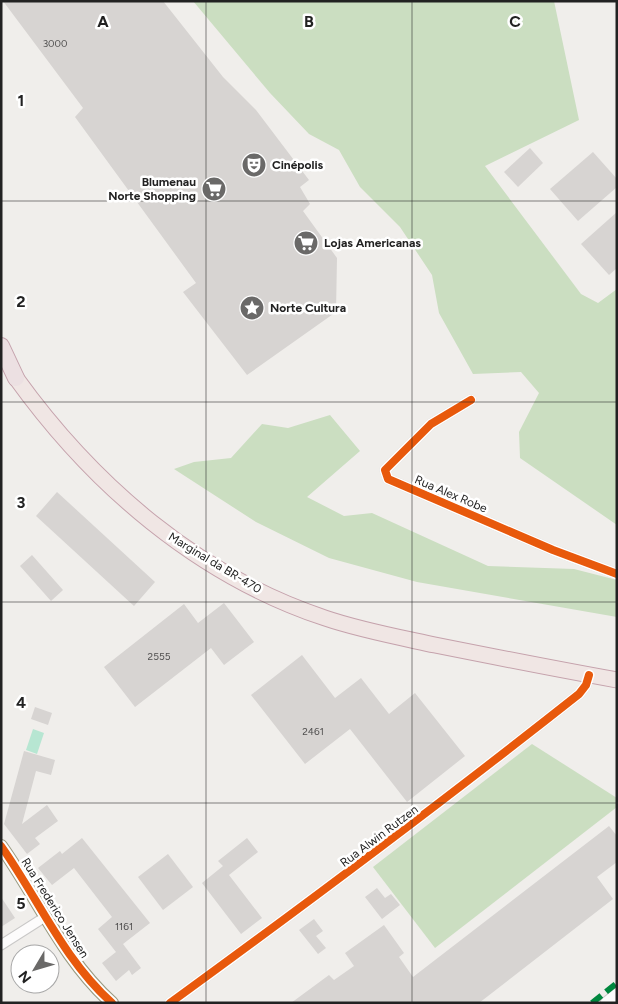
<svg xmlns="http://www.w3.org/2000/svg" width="618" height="1004" font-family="Figtree,sans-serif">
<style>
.forest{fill:#cbdec1}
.pitch{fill:#b7e6d2}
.building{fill:#d7d4d2}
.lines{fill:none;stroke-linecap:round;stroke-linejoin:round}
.minor-casing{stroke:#c9c8c7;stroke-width:11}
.tertiary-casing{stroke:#c9c8c7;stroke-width:13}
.secondary-casing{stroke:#999a82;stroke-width:14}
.trunk-casing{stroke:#c5a2ac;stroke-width:17}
.motorway-casing{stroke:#c5a2ac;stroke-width:18}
.minor{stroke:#fdfcfc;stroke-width:9}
.tertiary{stroke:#fdfcfc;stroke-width:11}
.secondary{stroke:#f4f4ed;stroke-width:12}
.trunk{stroke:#f0e6e4;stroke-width:15}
.motorway{stroke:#ece0e2;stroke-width:16}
.quiet{stroke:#00873e;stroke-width:6;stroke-dasharray:12 6;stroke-linecap:butt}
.cycleway-casing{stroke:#fff;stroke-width:11}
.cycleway{stroke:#e8590c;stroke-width:8}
.grid{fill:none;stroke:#222;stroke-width:1;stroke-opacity:0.55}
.labels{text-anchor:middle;stroke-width:5;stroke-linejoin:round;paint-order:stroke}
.number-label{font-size:10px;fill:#4f4e4e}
.poi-label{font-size:12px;font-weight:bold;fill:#222;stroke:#fff;text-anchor:start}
.street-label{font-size:12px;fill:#222;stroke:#fff}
.grid-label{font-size:16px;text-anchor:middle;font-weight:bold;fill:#222;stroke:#fff;stroke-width:5;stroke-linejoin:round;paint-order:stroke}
</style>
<rect width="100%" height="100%" fill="#f0eeeb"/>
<g class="forest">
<polygon points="193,1 554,1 579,120 485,166 581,294 598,303 617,289 617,525 520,458 519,432 539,393 521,372 473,374 439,313 432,275 400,227 360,187 339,150 309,134 270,93"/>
<polygon points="330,415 360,451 307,497 344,516 372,513 488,566 574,569 617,580 617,617 417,582 329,558 256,522 174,469 194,462 231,458 262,424 288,428"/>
<polygon points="532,744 617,798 617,807 435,948 373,867"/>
</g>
<polygon class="pitch" points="33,729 44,733 37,754 26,750"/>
<g class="building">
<polygon points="3,1 163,1 223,77 256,110 309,180 300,187 310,204 303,211 337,258 336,312 247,375 183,292 196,283 75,117 83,108"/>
<polygon points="530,148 543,163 518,187 504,172"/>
<polygon points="593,152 617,179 617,187 578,221 550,189"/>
<polygon points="617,212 617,268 609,275 581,244"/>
<polygon points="57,492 155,582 134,606 36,516"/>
<polygon points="32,555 63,590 51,601 20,566"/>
<polygon points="224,603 254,642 224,665 211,648 135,707 104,667 184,604 198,623"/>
<polygon points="302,655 335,698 361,678 389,714 415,693 465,756 407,802 350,729 305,764 251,695"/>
<polygon points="35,707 52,713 48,725 31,719"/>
<polygon points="24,751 55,760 51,775 36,771 22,824 47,805 58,821 35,838 40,844 27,854 4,824"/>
<polygon points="609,826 617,836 617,862 597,877 613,899 479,1003 291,1003 329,975 334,980 354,966 345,953 384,925 404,953 399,957 413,977"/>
<polygon points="82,838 150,923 123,944 141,968 132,975 129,970 116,981 102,963 116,952 98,929 112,917 74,868 52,885 38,868 60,851 62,854"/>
<polygon points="247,838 258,852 229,875 262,918 241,934 202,883 223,866 218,861"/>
<polygon points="168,854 193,887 163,910 138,877"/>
<polygon points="377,888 385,898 391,894 400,905 382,919 365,897"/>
<polygon points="1,897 15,918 1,927"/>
<polygon points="314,919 323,931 316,936 326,948 318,954 299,930"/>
</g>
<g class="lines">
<defs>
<g id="minor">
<polyline points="471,400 431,424 385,470 388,479 553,550 617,574"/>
<polyline points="1,945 45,917"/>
<path d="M170,1003C309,902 445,800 579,694L586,685L589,675"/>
</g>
<polyline id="tertiary" points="606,1003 617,994"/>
<path id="secondary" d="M1,846C38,898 63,959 112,1003"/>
<path id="trunk" d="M16,378C93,485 198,576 325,618C360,630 398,637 435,645C495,657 556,669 617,680"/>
<polyline id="motorway" points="1,346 16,378"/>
</defs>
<use href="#minor" class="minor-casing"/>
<use href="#tertiary" class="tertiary-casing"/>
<use href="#secondary" class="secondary-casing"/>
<use href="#trunk" class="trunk-casing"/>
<use href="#motorway" class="motorway-casing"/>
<use href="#minor" class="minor"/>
<use href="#tertiary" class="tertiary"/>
<use href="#secondary" class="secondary"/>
<use href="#trunk" class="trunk"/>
<use href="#motorway" class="motorway"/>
<polyline class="quiet" points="592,1003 617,983"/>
<defs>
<g id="cycleway">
<polyline points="471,400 431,424 385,470 388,479 553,550 617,574"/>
<path d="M1,846C38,898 63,959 112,1003"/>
<path d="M170,1003C309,902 445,800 579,694L586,685L589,675"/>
</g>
</defs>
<use href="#cycleway" class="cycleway-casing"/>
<use href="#cycleway" class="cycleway"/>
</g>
<path class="grid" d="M206,1V1003M412,1V1003M1,201H617M1,402H617M1,602H617M1,803H617"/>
<defs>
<symbol id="theatre-disc" viewBox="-11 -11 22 22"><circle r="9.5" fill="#6a6968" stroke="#fff"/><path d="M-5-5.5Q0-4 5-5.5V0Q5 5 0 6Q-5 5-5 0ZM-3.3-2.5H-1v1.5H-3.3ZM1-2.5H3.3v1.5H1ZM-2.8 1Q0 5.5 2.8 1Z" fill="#fff"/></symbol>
<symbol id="supermarket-disc" viewBox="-11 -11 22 22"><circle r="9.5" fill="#6a6968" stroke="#fff"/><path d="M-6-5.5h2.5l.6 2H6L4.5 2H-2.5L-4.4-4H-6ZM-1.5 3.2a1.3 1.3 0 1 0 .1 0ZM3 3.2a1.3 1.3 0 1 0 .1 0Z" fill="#fff"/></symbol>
<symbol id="sight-disc" viewBox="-11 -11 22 22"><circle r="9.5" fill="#6a6968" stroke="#fff"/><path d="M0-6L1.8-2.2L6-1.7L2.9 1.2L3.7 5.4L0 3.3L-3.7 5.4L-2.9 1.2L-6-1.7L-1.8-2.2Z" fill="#fff"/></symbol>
</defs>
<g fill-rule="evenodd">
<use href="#theatre-disc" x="240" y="151" width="28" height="28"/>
<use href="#supermarket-disc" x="200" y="175" width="28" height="28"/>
<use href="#supermarket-disc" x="292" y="229" width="28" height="28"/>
<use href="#sight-disc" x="238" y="294" width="28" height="28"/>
</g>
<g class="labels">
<g class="number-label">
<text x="55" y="47">3000</text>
<text x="159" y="660">2555</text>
<text x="313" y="735">2461</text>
<text x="124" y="930">1161</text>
</g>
<g class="poi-label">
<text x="272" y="169">Cinépolis</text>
<text x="196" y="186" text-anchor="end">Blumenau<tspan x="196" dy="14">Norte Shopping</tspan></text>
<text x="324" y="247">Lojas Americanas</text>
<text x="270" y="312">Norte Cultura</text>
</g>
<g class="street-label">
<text transform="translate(451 494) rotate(23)" y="4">Rua Alex Robe</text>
<text transform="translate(215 563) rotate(31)" y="4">Marginal da BR-470</text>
<text transform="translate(379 836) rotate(-37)" y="4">Rua Alwin Rutzen</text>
<text transform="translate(55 908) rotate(58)" y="4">Rua Frederico Jensen</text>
</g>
</g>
<g class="grid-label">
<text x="103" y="27">A</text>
<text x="309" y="27">B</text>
<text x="515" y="27">C</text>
<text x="21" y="106">1</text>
<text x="21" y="307">2</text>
<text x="21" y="508">3</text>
<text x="21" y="708">4</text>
<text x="21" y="909">5</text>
</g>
<rect width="618" height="1004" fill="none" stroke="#222222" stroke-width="5"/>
<g transform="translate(35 969) rotate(232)"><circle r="24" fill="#ffffff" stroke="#a7a7a7"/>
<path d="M0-4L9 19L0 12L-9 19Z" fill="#6a6968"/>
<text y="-8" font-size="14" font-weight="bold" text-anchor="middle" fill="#222222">N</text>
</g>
</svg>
